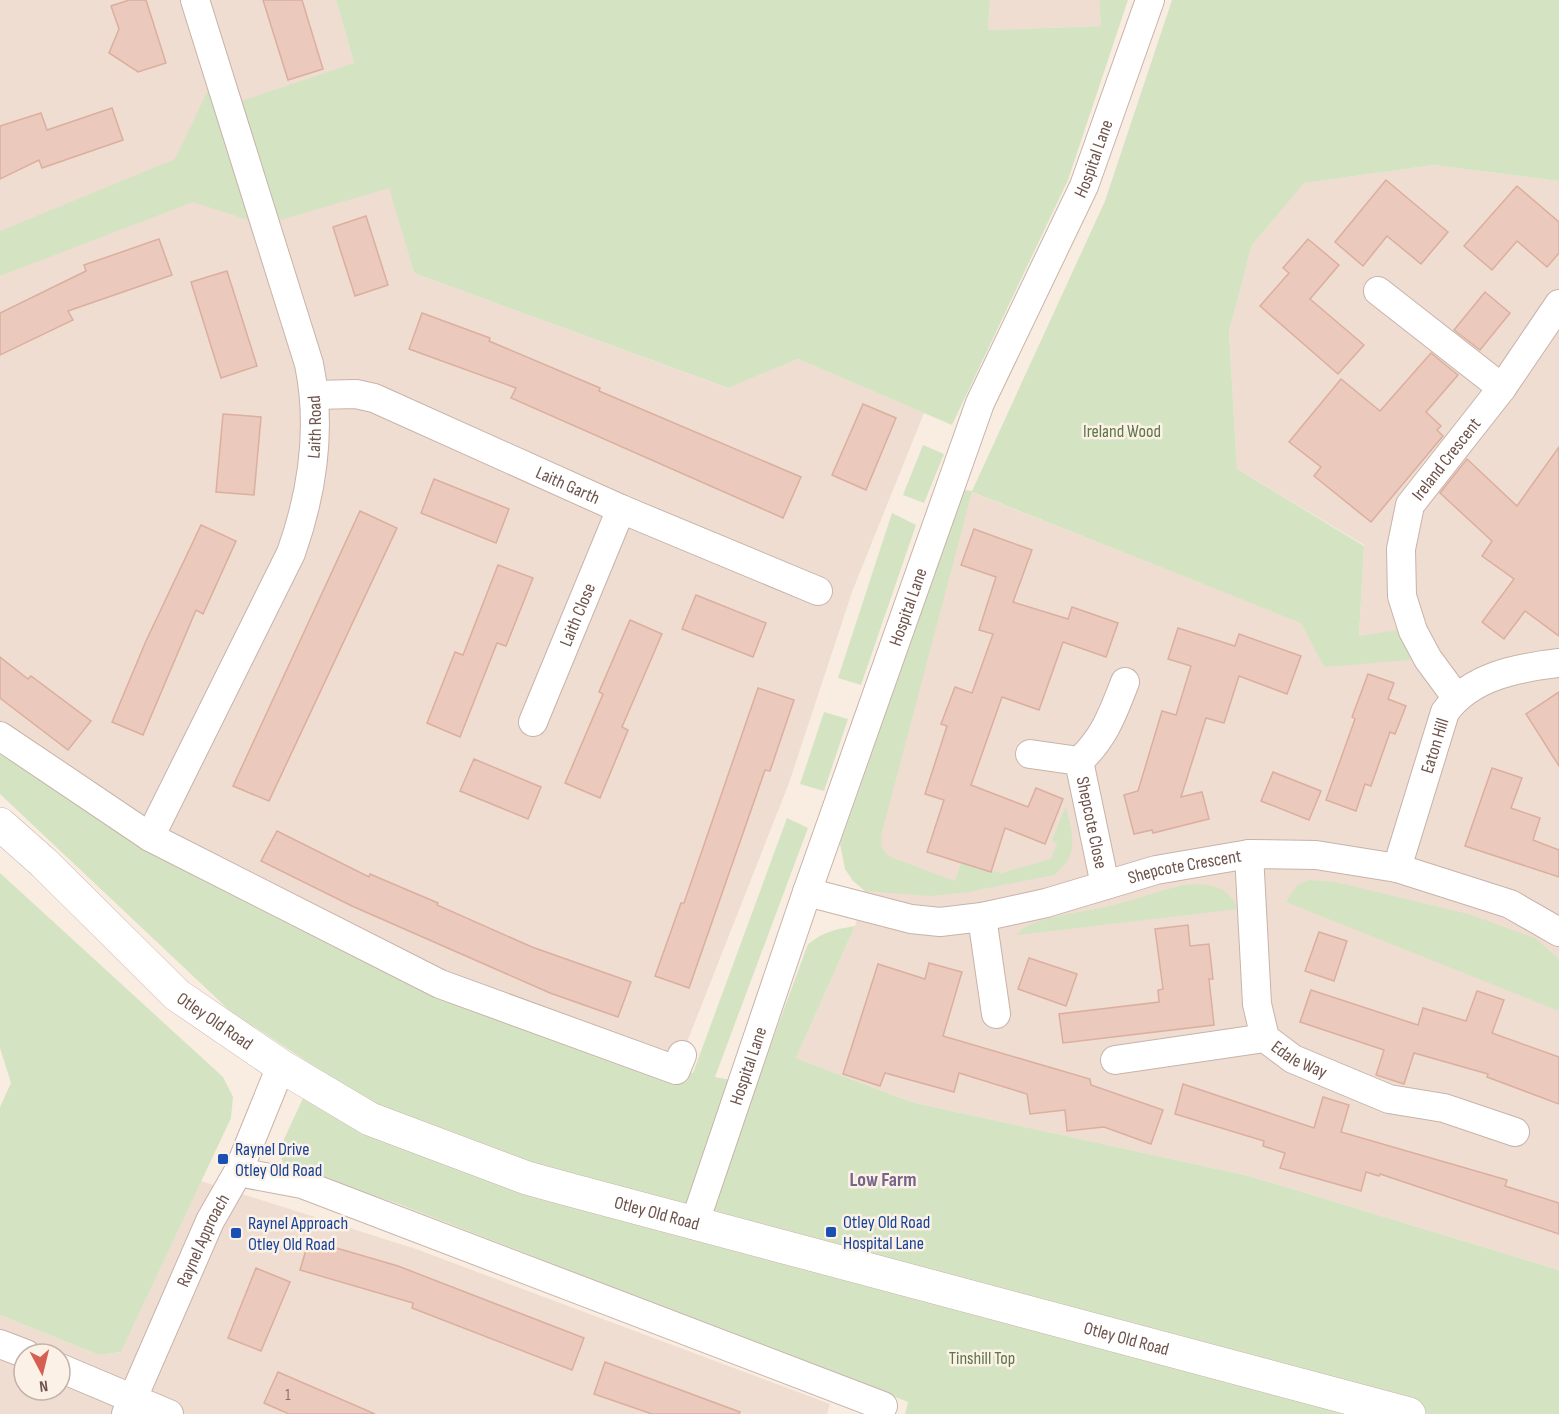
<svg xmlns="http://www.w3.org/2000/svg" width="1559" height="1414" font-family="'Sofia Sans Condensed',sans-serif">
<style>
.residential{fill:#efddd1;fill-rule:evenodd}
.green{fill:#d4e4c2}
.building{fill:#ebc9bc;stroke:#dcae9e;stroke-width:1.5}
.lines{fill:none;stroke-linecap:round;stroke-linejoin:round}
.minor-casing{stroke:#c8b3aa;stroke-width:30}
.tertiary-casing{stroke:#c8b3aa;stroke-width:34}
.minor{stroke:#fff;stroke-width:28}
.tertiary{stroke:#fff;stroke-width:33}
.transit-dot{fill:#1a4fb4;stroke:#fcf1e6;stroke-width:2}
.labels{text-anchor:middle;stroke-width:5;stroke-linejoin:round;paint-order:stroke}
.number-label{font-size:15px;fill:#8c7067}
.street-label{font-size:18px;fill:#6d534b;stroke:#fcf1e6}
.park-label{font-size:18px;fill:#5c7748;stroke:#fcf1e6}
.transit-label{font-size:18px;fill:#164399;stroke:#fcf1e6;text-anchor:start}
.neighbourhood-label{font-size:20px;font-weight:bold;fill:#78638a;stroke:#fcf1e6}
</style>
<rect width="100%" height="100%" fill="#f9ede1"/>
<g class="residential">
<polygon points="0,0 336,0 414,273 727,388 798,359 924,413 852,592 789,783 676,1070 440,984 0,736"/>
<polygon points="990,0 1099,0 1101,26 988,30"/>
<polygon points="1434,165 1559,181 1559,1270 1249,1176 911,1102 796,1058 855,926 971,492 1302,623 1324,667 1359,637 1364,545 1237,469 1229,332 1252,245 1303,183"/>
<path d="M201,1181L416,1249L830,1404L827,1414H0V1315L99,1355L121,1352ZM24,1354H60V1390H24Z"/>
</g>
<g class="green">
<polygon points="336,0 990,0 988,30 1101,26 1099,0 1128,0 1068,180 952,425 798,359 728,388 414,273 389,188 264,225 193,202 0,276 0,231 175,159 216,73 227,106 354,63"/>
<path d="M1172,0H1559V181L1434,165L1304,183L1252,245L1229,332L1237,469L1364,546L1359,636L1406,629L1410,660L1324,667L1301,623L972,492L881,836C881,848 883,853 893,858L955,881L961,863L1001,873L1051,859L1057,844L1052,840L1066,806C1072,835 1081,854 1054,875L968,892L931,896L865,891L853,881L845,869L840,844L964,490L972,491L1105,201Z"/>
<polygon points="923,445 944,454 924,503 903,495"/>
<polygon points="892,513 916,525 861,685 838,678"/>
<polygon points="824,712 848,719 824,791 800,784"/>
<path d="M0,736L440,984L676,1070L693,1073L787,818L808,828L715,1077L756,1085L808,944C823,932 836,929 855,926L796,1058L911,1102L1249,1176L1559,1270V1414H905L908,1402L396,1203L286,1168L278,1152L317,1068L229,1010L0,794Z"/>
<polygon points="0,873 223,1077 233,1097 231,1118 121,1352 99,1355 0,1315 0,1107 11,1083 0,1048"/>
<polygon points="1309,880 1335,882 1468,914 1535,938 1559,959 1559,1011 1286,902 1297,885"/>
<path d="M1183,885C1207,883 1227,884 1238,909L1017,935C1029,916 1088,912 1110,906C1134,900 1158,891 1183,885Z"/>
</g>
<g class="building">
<polygon points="129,0 146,0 166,63 138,72 109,53 119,29 111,6"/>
<polygon points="263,0 302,0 323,69 288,80"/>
<polygon points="112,108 123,140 42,168 39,160 0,179 0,126 41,113 47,130"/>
<polygon points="1386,180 1448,232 1421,264 1387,236 1363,266 1335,242"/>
<polygon points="1517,186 1559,222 1559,253 1547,267 1517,241 1492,270 1464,246"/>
<polygon points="366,216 388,285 355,296 333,227"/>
<polygon points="159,239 172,275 68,311 73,320 0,355 0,313 86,271 84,265"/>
<polygon points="1308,239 1339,265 1310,299 1364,345 1338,374 1260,306 1289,273 1283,268"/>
<polygon points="227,271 257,366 221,378 191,282"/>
<polygon points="1485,292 1510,313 1480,350 1454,330"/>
<polygon points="422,313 490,338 489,341 600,388 599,391 801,477 783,518 511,398 516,388 409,349"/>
<polygon points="1431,353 1458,375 1426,412 1441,426 1437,430 1443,436 1371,522 1314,476 1321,467 1289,442 1341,379 1380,411"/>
<polygon points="863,404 896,418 866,490 832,475"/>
<polygon points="223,414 261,417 254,495 216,492"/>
<polygon points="1559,447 1559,636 1525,611 1504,639 1482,622 1514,579 1482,556 1492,541 1440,493 1467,459 1517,506"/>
<polygon points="434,479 509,509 496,543 421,513"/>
<polygon points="360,511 397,528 269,801 233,786"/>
<polygon points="201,525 236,541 203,614 196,610 143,735 112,722 146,641"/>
<polygon points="974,529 1032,550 1013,602 1068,619 1072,607 1118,623 1106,657 1063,642 1039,710 1002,697 971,785 1028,807 1036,788 1063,799 1045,844 1005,828 991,872 927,852 944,800 925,794 947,726 941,724 955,687 972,693 993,634 979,630 996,577 961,565"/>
<polygon points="498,565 533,578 506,646 497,643 460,737 427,723 455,652 463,655"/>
<polygon points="696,595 766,623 753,657 682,629"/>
<polygon points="630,620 662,634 622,727 628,730 600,798 565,783 603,694 599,692"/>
<polygon points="1178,628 1235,646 1239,634 1301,656 1287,694 1239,676 1224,723 1206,718 1181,797 1202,792 1209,819 1153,833 1152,830 1134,834 1124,795 1138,791 1162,711 1176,715 1191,666 1168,659"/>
<polygon points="0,657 28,679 31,676 91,721 68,750 0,698"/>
<polygon points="1368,674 1394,683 1388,699 1406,706 1395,734 1390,732 1371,786 1365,784 1356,811 1326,800 1355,719 1352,717"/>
<polygon points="758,688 794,700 770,771 765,770 689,988 655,976 681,903 684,903"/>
<polygon points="1559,692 1559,766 1526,714"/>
<polygon points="474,759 541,787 528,819 460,791"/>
<polygon points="1492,768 1522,778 1511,808 1540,818 1533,840 1559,850 1559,877 1465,846"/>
<polygon points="1273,772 1321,791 1309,820 1261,801"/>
<polygon points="277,831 369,877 370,874 438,903 437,905 532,947 631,982 618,1017 550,993 352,906 261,861"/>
<polygon points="1188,925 1190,946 1209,944 1213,979 1209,979 1214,1025 1063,1043 1059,1014 1159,1002 1158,990 1163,989 1155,929"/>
<polygon points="1319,932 1347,941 1334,981 1305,971"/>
<polygon points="1029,958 1077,974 1066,1006 1018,989"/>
<polygon points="929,963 962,972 943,1036 1090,1079 1091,1085 1163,1110 1151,1144 1104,1127 1067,1131 1065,1110 1030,1114 1027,1094 959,1073 954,1092 885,1073 880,1086 843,1074 878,964 925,979"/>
<polygon points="1311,990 1418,1025 1423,1008 1466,1021 1477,991 1504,1000 1492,1033 1559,1057 1559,1104 1487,1077 1488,1074 1414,1053 1404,1084 1376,1075 1384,1050 1300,1022"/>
<polygon points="1183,1084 1314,1128 1323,1097 1349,1105 1341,1132 1507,1180 1505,1186 1559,1203 1559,1234 1380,1174 1379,1176 1366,1172 1361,1191 1280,1168 1285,1153 1263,1146 1264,1141 1175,1114"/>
<polygon points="309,1240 398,1266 584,1338 572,1370 412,1308 413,1303 300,1270"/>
<polygon points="256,1268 290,1282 261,1351 228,1338"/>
<polygon points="605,1362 740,1412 739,1414 652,1414 594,1394"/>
<polygon points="278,1372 375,1414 289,1414 264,1403"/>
</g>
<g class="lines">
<defs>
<g id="minor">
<polyline points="1378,291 1502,388"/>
<path id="s1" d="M315,395L356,394L374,398L621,509L818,591"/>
<path id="s2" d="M1456,697L1428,659L1413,631L1402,596L1401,549L1410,505L1502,388L1559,304"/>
<path id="s3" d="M533,722L621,509"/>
<polyline points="0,736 150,837 440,984 676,1070 682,1055"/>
<path d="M1030,754L1079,761C1104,739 1113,713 1125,682"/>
<path id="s4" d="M1079,761L1105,885"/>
<path id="s5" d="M150,837L291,553C313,491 322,428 309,364L195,0"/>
<path id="s6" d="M1249,854L1257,1004L1265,1038L1293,1059L1389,1099L1444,1108L1515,1132"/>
<path id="s7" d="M1397,868L1445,712C1471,676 1517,668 1559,663"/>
<path id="s8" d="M807,892L911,919L940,922L982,917L1046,903L1156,870L1249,854L1316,855L1397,868L1510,904L1559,932"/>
<polyline points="982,917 996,1014"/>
<polyline points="1115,1060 1265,1038"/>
<polyline points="238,1172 302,1184 883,1406"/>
<path id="s9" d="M694,1225L807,892L980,403L1084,186L1150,0"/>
<polyline points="0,1344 26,1354"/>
<polyline points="60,1368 169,1414"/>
<path id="s10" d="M126,1414L210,1221L238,1172L281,1066"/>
</g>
<g id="tertiary">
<path id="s11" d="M0,824L44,863L177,995L281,1066L370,1119L527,1178L567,1189L1409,1414"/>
</g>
</defs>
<use href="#minor" class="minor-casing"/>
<use href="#tertiary" class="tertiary-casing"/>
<use href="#minor" class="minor"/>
<use href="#tertiary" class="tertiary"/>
</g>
<g class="transit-dot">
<rect x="217" y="1153" width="12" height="12" rx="3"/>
<rect x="825" y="1226" width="12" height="12" rx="3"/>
<rect x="230" y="1227" width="12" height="12" rx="3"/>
</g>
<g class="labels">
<g class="number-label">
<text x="288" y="1400">1</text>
</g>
<g class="street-label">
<text dy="6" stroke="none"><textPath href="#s9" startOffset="1140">Hospital Lane</textPath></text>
<text dy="6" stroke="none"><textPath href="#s5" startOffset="446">Laith Road</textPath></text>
<text dy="6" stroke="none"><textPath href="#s2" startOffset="266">Ireland Crescent</textPath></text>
<text dy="6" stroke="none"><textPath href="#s1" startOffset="272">Laith Garth</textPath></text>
<text dy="6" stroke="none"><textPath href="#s9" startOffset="654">Hospital Lane</textPath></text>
<text dy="6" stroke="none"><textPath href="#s3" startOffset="116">Laith Close</textPath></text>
<text dy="6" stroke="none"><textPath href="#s7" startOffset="128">Eaton Hill</textPath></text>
<text dy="6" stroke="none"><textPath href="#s4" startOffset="63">Shepcote Close</textPath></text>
<text dy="6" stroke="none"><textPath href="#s8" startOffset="388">Shepcote Crescent</textPath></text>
<text dy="6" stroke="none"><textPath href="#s11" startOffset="292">Otley Old Road</textPath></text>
<text dy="6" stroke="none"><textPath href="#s6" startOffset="226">Edale Way</textPath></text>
<text dy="6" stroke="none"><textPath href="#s9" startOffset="168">Hospital Lane</textPath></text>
<text dy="6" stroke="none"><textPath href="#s11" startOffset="778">Otley Old Road</textPath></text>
<text dy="6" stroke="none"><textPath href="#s10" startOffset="190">Raynel Approach</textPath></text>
<text dy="6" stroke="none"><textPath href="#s11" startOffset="1264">Otley Old Road</textPath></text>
</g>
<g class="park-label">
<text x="1122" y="437">Ireland Wood</text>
<text x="982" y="1364">Tinshill Top</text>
</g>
<g class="transit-label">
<text x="235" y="1155">Raynel Drive<tspan x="235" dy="21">Otley Old Road</tspan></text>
<text x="843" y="1228">Otley Old Road<tspan x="843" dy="21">Hospital Lane</tspan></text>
<text x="248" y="1229">Raynel Approach<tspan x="248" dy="21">Otley Old Road</tspan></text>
</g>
<g class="neighbourhood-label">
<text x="883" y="1186">Low Farm</text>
</g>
</g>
<g transform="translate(42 1372) rotate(173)"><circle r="28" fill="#fcf1e6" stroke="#c3b2a8" stroke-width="1.5"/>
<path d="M0-4.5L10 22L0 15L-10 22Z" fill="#d65f53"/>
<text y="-9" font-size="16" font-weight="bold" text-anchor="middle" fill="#6d534b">N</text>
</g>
</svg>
